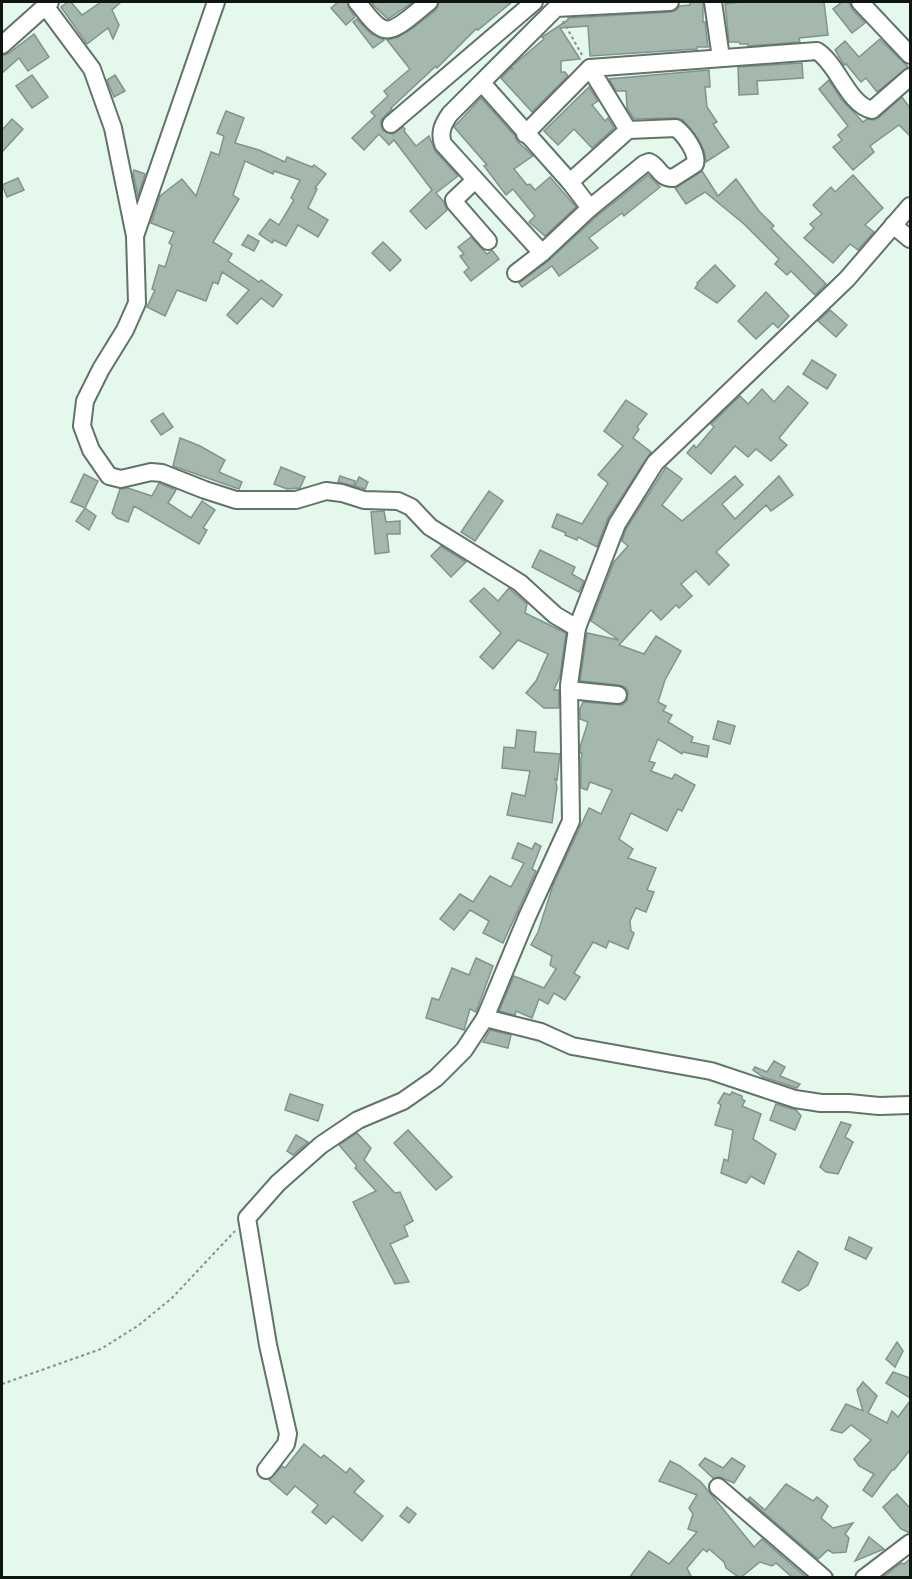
<svg xmlns="http://www.w3.org/2000/svg" width="912" height="1579" font-family="'Source Sans 3',sans-serif">
<style>
.building{fill:#a5b8ad;stroke:#829489;stroke-width:1.5}
.lines{fill:none;stroke-linecap:round;stroke-linejoin:round}
.minor-casing{stroke:#627369;stroke-width:20}
.path{stroke:#839289;stroke-width:2;stroke-dasharray:3 3;stroke-linecap:butt}
.minor{stroke:#fff;stroke-width:16}
</style>
<rect width="100%" height="100%" fill="#e4f8ec"/>
<g class="building">
<polygon points="68,2 71,2 82,15 101,2 121,2 112,10 119,25 113,39 108,28 87,44 61,7"/>
<polygon points="338,2 347,2 349,8 355,17 346,25 331,8"/>
<polygon points="375,2 413,2 388,19 372,4"/>
<polygon points="439,2 512,2 478,30 476,29 437,68 436,66 391,108 392,109 381,120 381,126 383,131 393,134 403,127 405,129 404,131 416,146 429,136 435,151 458,176 436,193 444,202 447,210 426,229 410,211 432,190 394,140 389,145 379,134 364,150 352,138 375,116 371,112 388,96 384,91 410,69 387,40 398,37 413,28 436,10"/>
<polygon points="690,2 703,2 703,22 705,22 708,47 697,47 697,49 590,56 588,26 560,28 580,59 561,61 561,72 565,72 568,76 532,112 501,78 511,68 513,69 511,67 544,39 542,37 568,20 568,18 671,12 676,10 680,6 690,5"/>
<polygon points="741,2 824,2 828,35 799,38 800,42 748,46 748,44 740,44 739,42 729,42 725,4"/>
<polygon points="842,2 849,2 852,9 865,23 852,33 833,9"/>
<polygon points="357,19 370,33 384,40 373,48 353,22"/>
<polygon points="34,34 49,57 28,71 19,58 2,73 2,56 9,53"/>
<polygon points="880,39 908,67 877,92 866,78 861,82 846,64 844,65 835,50 845,41 859,57"/>
<polygon points="802,63 803,78 757,81 758,94 739,95 738,67"/>
<polygon points="709,70 710,87 705,87 707,107 717,122 713,124 729,147 706,162 704,151 699,140 683,120 676,118 634,119 627,108 626,91 616,91 609,79"/>
<polygon points="32,75 48,97 32,108 16,86"/>
<polygon points="115,75 125,91 114,97 107,80"/>
<polygon points="829,80 841,99 863,122 867,119 873,120 878,118 902,97 910,108 910,136 899,125 870,146 874,152 853,170 833,147 842,140 838,135 848,126 819,89"/>
<polygon points="589,87 598,101 592,105 605,121 608,118 614,128 592,148 574,129 558,145 544,131"/>
<polygon points="481,98 515,136 517,141 533,156 514,169 527,185 530,184 535,190 550,177 576,207 545,236 529,222 535,216 513,189 506,195 484,166 487,165 454,127"/>
<polygon points="226,111 244,118 235,143 259,150 285,162 287,157 312,167 314,165 326,174 315,188 317,189 308,208 328,220 318,237 298,225 286,246 274,240 272,243 259,234 270,219 279,225 294,200 291,198 300,180 274,171 273,174 245,161 233,195 239,199 213,242 232,254 228,261 259,282 261,280 282,295 273,307 261,298 237,324 227,315 249,290 222,272 218,284 213,282 206,301 177,290 165,316 147,307 155,290 152,289 159,265 165,267 172,245 169,243 174,232 151,223 160,196 182,179 196,196 211,152 219,155 224,136 217,133"/>
<polygon points="12,119 23,129 2,152 2,130"/>
<polygon points="134,170 145,174 138,196 133,173"/>
<polygon points="702,171 718,196 736,179 759,211 774,226 771,228 826,284 815,295 791,271 787,275 775,264 779,259 744,224 705,192 686,204 675,188"/>
<polygon points="648,175 660,187 624,216 622,213 589,238 598,248 559,276 552,266 522,287 519,283 548,261 597,216"/>
<polygon points="853,175 883,208 865,225 874,232 858,250 850,244 833,263 804,238 814,228 810,224 822,214 813,205 831,187 835,192"/>
<polygon points="18,178 24,190 7,197 2,185"/>
<polygon points="248,235 259,241 254,251 242,245"/>
<polygon points="471,237 487,254 492,250 499,259 471,281 464,272 469,268 460,256 464,254 458,247"/>
<polygon points="383,242 401,260 390,271 372,253"/>
<polygon points="715,265 735,286 717,303 695,288 698,284 697,283"/>
<polygon points="766,292 789,316 778,328 773,323 756,339 738,321"/>
<polygon points="830,310 847,325 836,337 818,321"/>
<polygon points="812,360 836,375 827,389 803,374"/>
<polygon points="788,386 808,403 779,438 787,445 771,461 756,449 748,457 735,446 711,474 687,453 694,445 696,448 714,427 711,424 740,396 748,404 762,389 774,402"/>
<polygon points="626,400 647,414 637,427 639,429 633,438 651,452 608,518 597,547 578,537 577,540 565,535 566,533 552,527 557,514 582,524 608,483 598,475 623,446 604,431"/>
<polygon points="163,413 173,427 161,435 151,421"/>
<polygon points="180,438 200,446 225,460 219,472 242,482 239,489 173,466"/>
<polygon points="281,467 305,477 300,488 287,489 274,484"/>
<polygon points="666,467 682,479 662,505 682,521 735,476 743,485 722,504 735,519 779,476 793,495 771,511 766,505 716,552 729,565 709,585 696,571 681,584 692,596 679,608 676,605 661,620 651,610 619,645 644,654 656,636 681,651 665,680 658,702 666,706 663,711 672,715 668,722 693,737 691,742 709,746 707,757 683,752 682,754 658,739 649,761 655,763 651,771 672,779 675,774 695,785 682,811 678,809 667,831 631,813 619,839 633,849 628,858 656,868 647,890 654,892 646,912 636,908 630,921 631,931 634,933 628,949 609,941 606,948 593,942 574,973 580,977 565,1000 554,993 548,1004 539,999 532,1018 516,1011 515,1015 499,1011 514,976 544,988 556,969 550,965 552,956 531,945 538,932 553,885 589,808 601,814 612,790 590,782 587,790 581,788 581,759 582,753 580,753 580,747 588,722 580,719 580,709 583,702 622,705 627,701 628,691 625,687 619,685 580,681 587,633 619,640 591,621 614,562 628,546 622,541 626,529"/>
<polygon points="84,474 98,481 85,508 71,502"/>
<polygon points="340,476 355,481 354,486 338,482"/>
<polygon points="359,477 368,482 365,489 355,486"/>
<polygon points="159,483 176,490 168,503 191,518 202,501 215,510 203,528 207,530 199,544 134,506 128,522 117,518 112,513 120,489 128,488 152,496"/>
<polygon points="489,491 503,501 475,541 461,532"/>
<polygon points="85,508 96,516 89,530 76,521"/>
<polygon points="384,511 386,522 400,521 400,534 387,534 389,552 375,554 371,512"/>
<polygon points="441,546 466,562 451,577 431,556"/>
<polygon points="540,550 575,567 572,574 584,581 579,592 532,567"/>
<polygon points="484,588 498,601 509,588 527,604 525,613 566,633 560,676 554,690 559,690 559,708 544,708 526,693 536,681 548,654 518,640 493,669 480,657 501,633 470,601"/>
<polygon points="718,721 735,726 730,744 713,739"/>
<polygon points="517,730 536,732 534,752 560,754 557,780 555,779 557,787 552,823 507,815 512,793 525,796 530,771 502,768 504,747 515,748"/>
<polygon points="518,843 532,849 535,843 541,846 532,869 536,871 503,943 483,933 489,921 470,910 454,930 440,919 460,894 473,902 490,876 511,887 524,863 512,858"/>
<polygon points="476,958 493,966 476,1012 470,1009 464,1030 426,1018 432,998 439,1000 452,968 469,975"/>
<polygon points="490,1030 511,1035 508,1048 483,1042"/>
<polygon points="774,1061 785,1067 780,1076 800,1084 797,1088 763,1077 753,1070 755,1067 767,1072"/>
<polygon points="732,1092 742,1096 742,1099 745,1101 742,1106 761,1114 753,1139 776,1154 764,1184 751,1176 746,1183 721,1173 724,1159 728,1161 733,1130 715,1125 721,1105 718,1103 724,1093 730,1095"/>
<polygon points="290,1094 323,1105 318,1121 285,1110"/>
<polygon points="776,1104 796,1110 801,1116 795,1130 770,1120"/>
<polygon points="841,1122 851,1125 845,1137 853,1142 838,1174 826,1172 820,1167"/>
<polygon points="408,1130 452,1177 436,1190 394,1143"/>
<polygon points="357,1133 371,1148 364,1160 395,1193 400,1192 413,1221 404,1226 408,1236 390,1244 409,1282 395,1284 353,1202 376,1191 355,1168 357,1166 339,1145"/>
<polygon points="296,1135 308,1142 293,1155 287,1151"/>
<polygon points="849,1237 872,1248 866,1259 845,1249"/>
<polygon points="798,1251 818,1263 808,1285 799,1291 782,1282"/>
<polygon points="897,1342 903,1351 895,1367 886,1359"/>
<polygon points="893,1372 910,1378 910,1398 886,1383"/>
<polygon points="863,1382 877,1396 868,1413 887,1423 892,1411 898,1417 910,1401 910,1450 894,1470 892,1470 872,1497 863,1490 874,1474 859,1466 854,1459 871,1440 851,1425 842,1433 831,1430 846,1404 863,1411 857,1390"/>
<polygon points="304,1444 321,1458 324,1455 346,1473 350,1468 364,1481 354,1492 383,1516 362,1541 333,1516 326,1524 312,1512 318,1505 295,1486 287,1495 269,1480 282,1466 285,1468"/>
<polygon points="705,1458 723,1468 732,1458 745,1466 734,1483 720,1477 713,1478 699,1465"/>
<polygon points="670,1461 680,1466 701,1482 754,1547 762,1539 807,1578 793,1578 776,1563 772,1566 760,1562 740,1578 726,1568 724,1562 709,1549 707,1552 703,1549 687,1568 692,1578 629,1578 649,1551 669,1564 697,1532 688,1529 693,1514 689,1508 697,1495 659,1481"/>
<polygon points="786,1484 813,1501 817,1497 828,1506 821,1518 833,1528 853,1523 845,1534 849,1538 846,1552 833,1553 828,1550 818,1559 748,1499 750,1497 765,1510"/>
<polygon points="897,1494 910,1508 910,1533 901,1529 883,1507"/>
<polygon points="407,1507 416,1514 409,1523 400,1516"/>
<polygon points="869,1537 884,1549 855,1561"/>
<polygon points="910,1559 910,1578 882,1578 901,1563 904,1564"/>
</g>
<g class="lines">
<defs>
<g id="minor">
<path d="M357,2C364,10 374,26 384,29C396,33 419,9 429,2"/>
<polyline points="713,2 721,58"/>
<polyline points="860,2 910,55"/>
<polyline points="46,7 92,69 113,128 135,236 137,303 125,330 101,369 85,401 82,426 91,450 109,476 121,479 151,472 162,473 205,490 236,500 296,500 326,491 342,493 364,500 398,501 411,507 430,527 520,583 555,615 577,628"/>
<polyline points="2,45 50,2"/>
<polyline points="590,68 628,130"/>
<path d="M482,83L570,182L628,130L676,128C685,135 698,153 695,164L673,178C659,178 659,166 649,162L644,164L590,208L542,253L443,144C439,132 443,124 450,114L556,8L670,2"/>
<polyline points="391,124 534,2"/>
<path d="M525,134L590,68L817,51C838,64 848,105 872,110L910,77"/>
<polyline points="475,180 454,200 455,203 488,241"/>
<polyline points="570,182 590,208"/>
<polyline points="893,225 910,239"/>
<polyline points="135,236 216,2"/>
<polyline points="516,273 542,253"/>
<polyline points="569,690 618,695"/>
<polyline points="485,1018 541,1032 572,1046 711,1071 795,1099 821,1103 849,1103 879,1106 910,1105"/>
<polyline points="266,1470 286,1444 288,1434 268,1345 247,1218 278,1183 321,1145 358,1120 403,1101 436,1078 464,1050 485,1018 527,917 571,821 569,685 577,628 617,524 655,463 847,279 910,206"/>
<polyline points="718,1487 824,1578"/>
<polyline points="864,1578 910,1543"/>
</g>
</defs>
<use href="#minor" class="minor-casing"/>
<g class="path">
<polyline points="563,21 582,55"/>
<polyline points="2,1384 101,1349 139,1325 172,1298 235,1231"/>
</g>
<use href="#minor" class="minor"/>
</g>
<rect width="912" height="1579" fill="none" stroke="#0f1612" stroke-width="6"/>
</svg>
